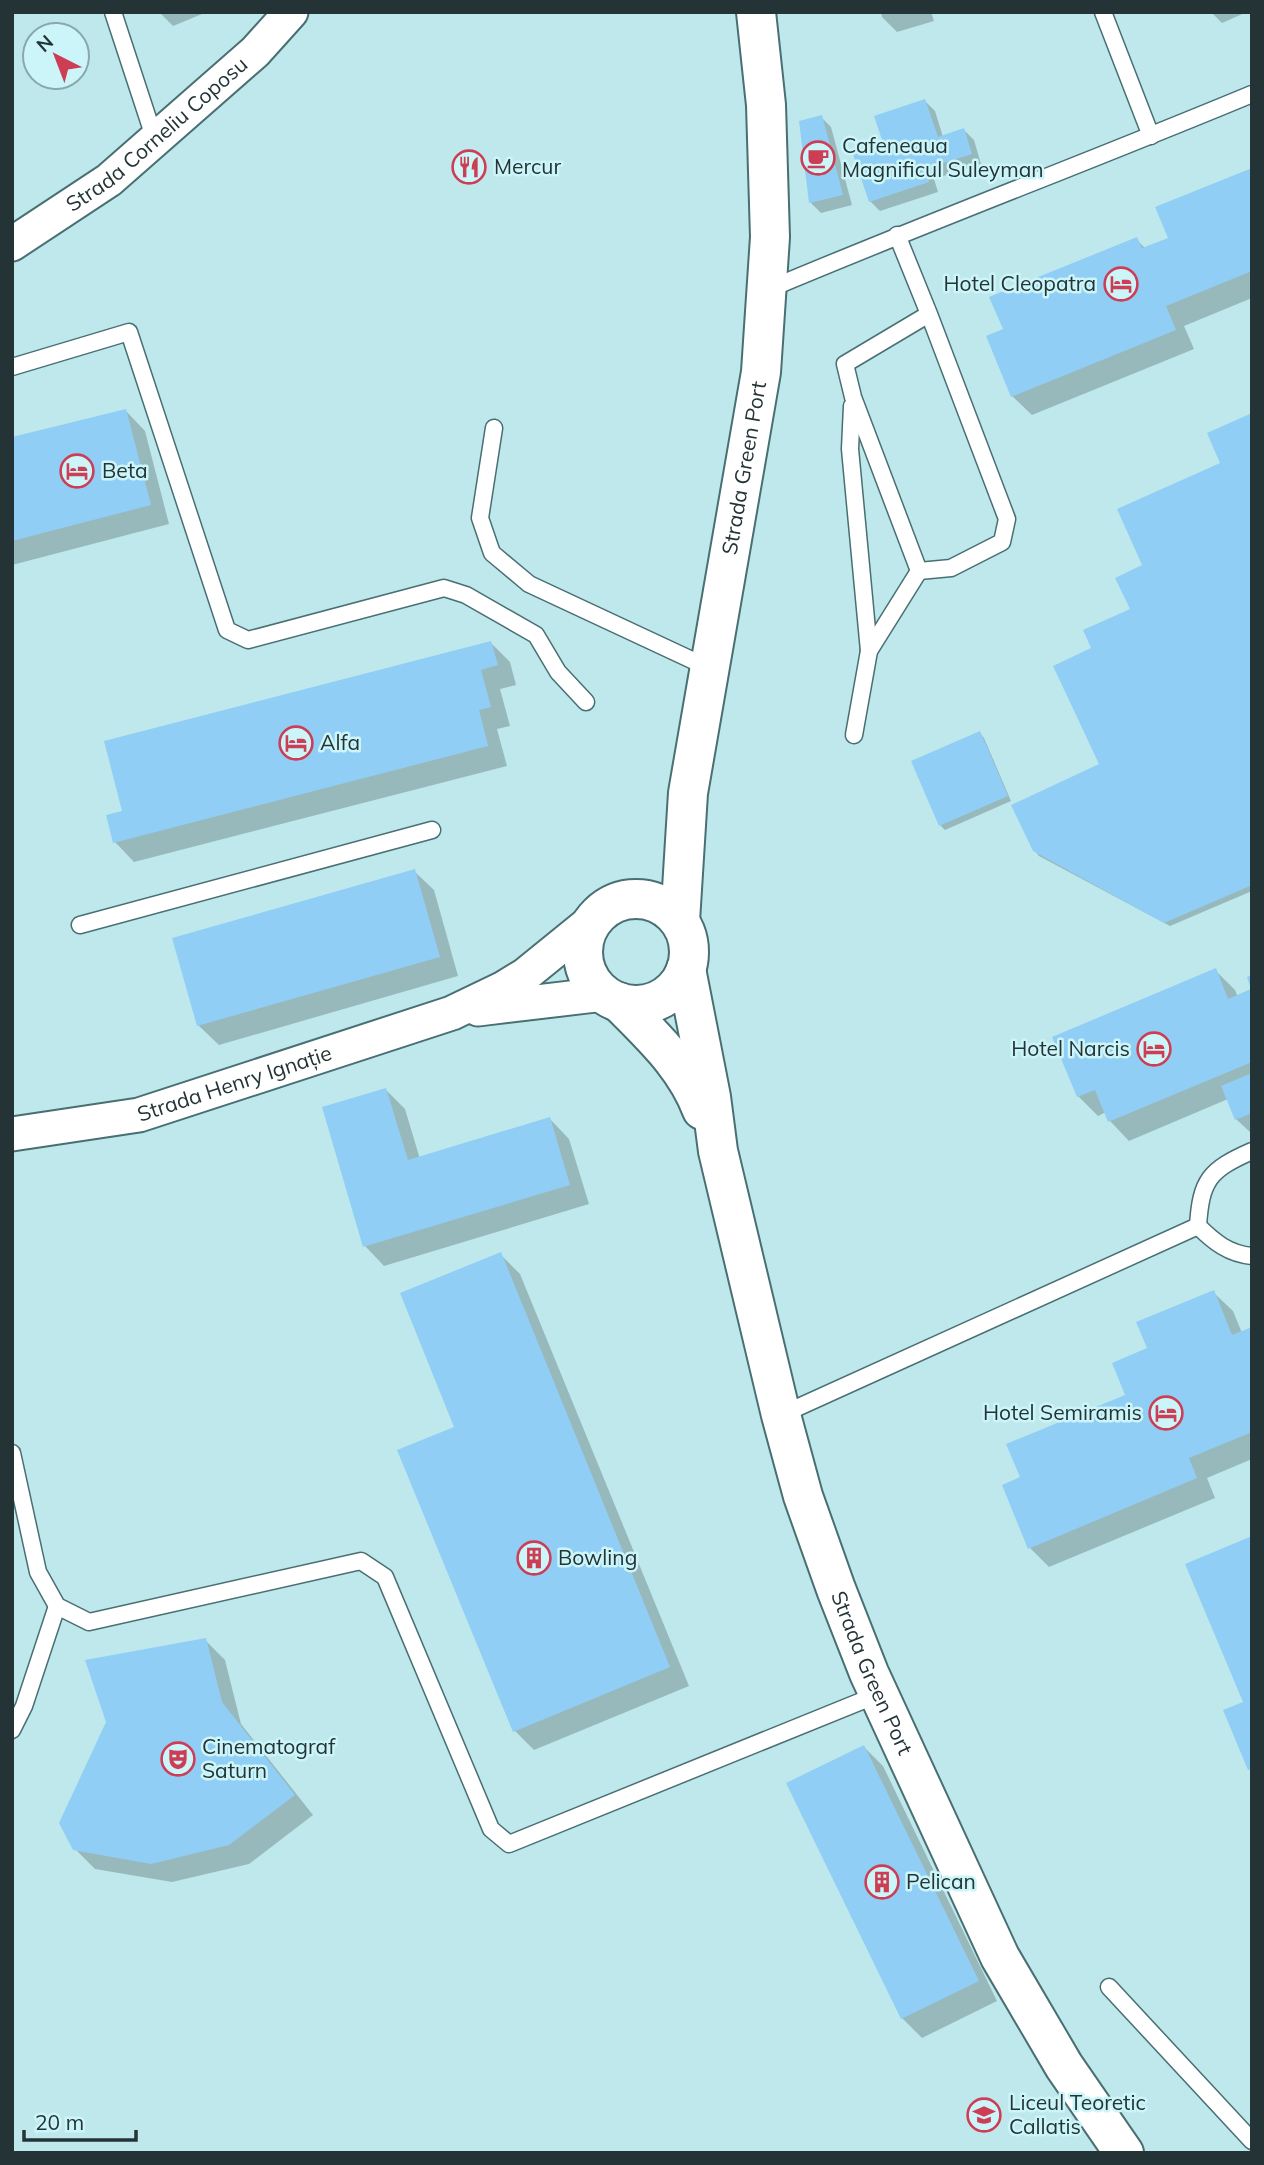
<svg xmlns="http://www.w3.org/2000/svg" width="1264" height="2165" font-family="Mulish,sans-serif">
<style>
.shadow{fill:#0003}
.building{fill:#91cef6}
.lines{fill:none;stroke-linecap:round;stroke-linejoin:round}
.service-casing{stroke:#496f73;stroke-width:19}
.minor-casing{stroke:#496f73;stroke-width:37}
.tertiary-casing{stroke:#496f73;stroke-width:42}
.service{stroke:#fff;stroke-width:16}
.minor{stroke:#fff;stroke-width:33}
.tertiary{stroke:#fff;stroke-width:38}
.labels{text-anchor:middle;stroke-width:5;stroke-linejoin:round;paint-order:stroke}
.street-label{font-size:21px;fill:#243436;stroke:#cbf5f9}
.poi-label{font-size:21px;fill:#243436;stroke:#cbf5f9;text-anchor:start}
</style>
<rect width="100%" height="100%" fill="#bee8ec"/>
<g class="shadow">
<polygon points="159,12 207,12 173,26"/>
<polygon points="881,12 931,12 934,21 897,32 882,17"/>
<polygon points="1211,12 1247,12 1222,23"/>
<polygon points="925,101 935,111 943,137 964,130 974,140 981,164 934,179 938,192 880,211 870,201 885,145"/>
<polygon points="821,117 831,127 852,205 821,213 811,203"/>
<polygon points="1252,170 1252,298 1184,326 1194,349 1032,415 1012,396 1005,330 1136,239 1146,249 1170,239"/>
<polygon points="126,411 145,431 169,524 12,565 12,439"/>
<polygon points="1252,415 1252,891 1170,926 1039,856 1034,850 1101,765 1093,649 1132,610 1145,566 1222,463"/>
<polygon points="491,643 510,662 516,685 500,689 510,726 497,729 507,766 134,862 115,842 124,812"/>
<polygon points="980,733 984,738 1011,801 945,830 940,825"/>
<polygon points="414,871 434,890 458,976 219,1045 199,1026 174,939"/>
<polygon points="1215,970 1235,990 1238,997 1252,991 1252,1134 1236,1119 1228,1099 1129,1141 1110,1121 1106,1112 1098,1116 1078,1096"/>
<polygon points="386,1090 405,1109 420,1159 550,1119 569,1139 589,1204 384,1266 365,1246"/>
<polygon points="500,1254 520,1274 689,1686 534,1750 515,1731 457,1428"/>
<polygon points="1213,1292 1233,1311 1242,1333 1252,1329 1252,1459 1207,1478 1215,1498 1049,1567 1030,1548 1022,1478 1127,1396 1150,1349"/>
<polygon points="205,1640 225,1660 241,1724 313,1815 249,1864 172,1882 95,1869 75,1849"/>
<polygon points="864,1747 883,1766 997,2001 922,2038 902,2018"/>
</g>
<g class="building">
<polygon points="925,99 938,137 964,128 972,154 925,169 929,182 869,202 853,154 883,143 874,116"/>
<polygon points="822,115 843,195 809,203 799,121"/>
<polygon points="1252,168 1252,271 1166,306 1176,330 1011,397 986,336 1003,329 989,297 1137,237 1142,248 1168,238 1155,207"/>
<polygon points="126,409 151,505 12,541 12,437"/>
<polygon points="1252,413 1252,885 1164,923 1033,851 1011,805 1099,764 1053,666 1091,648 1083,630 1130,609 1115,578 1142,565 1117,509 1220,463 1207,433"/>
<polygon points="491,641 498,665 481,670 491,707 479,710 488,746 113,843 106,815 122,811 104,741"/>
<polygon points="980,731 1008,796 939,826 911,761"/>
<polygon points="415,869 440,957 197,1026 172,938"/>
<polygon points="1216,968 1228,999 1251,989 1247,977 1252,975 1252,1062 1108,1122 1095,1090 1077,1097 1052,1037"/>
<polygon points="1252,1073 1252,1113 1235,1120 1221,1086"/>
<polygon points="386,1088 408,1160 550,1117 570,1185 363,1247 322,1107"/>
<polygon points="501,1252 670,1667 513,1732 397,1450 454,1427 400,1293"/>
<polygon points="1214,1290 1232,1335 1252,1327 1252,1432 1189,1458 1197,1478 1028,1549 1002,1485 1020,1477 1006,1444 1125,1395 1112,1363 1147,1348 1136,1322"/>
<polygon points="1252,1536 1252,1769 1248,1770 1223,1710 1243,1702 1185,1564"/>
<polygon points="206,1638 222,1702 295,1795 229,1845 151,1864 73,1850 59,1823 106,1722 85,1660"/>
<polygon points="864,1745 979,1981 901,2019 786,1783"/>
</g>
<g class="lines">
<defs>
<g id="service">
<polyline points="113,12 155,140"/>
<polyline points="1103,12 1151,136"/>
<polyline points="897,235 929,314 1007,519 1002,542 951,568 919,571 853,397 845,364 929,314"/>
<path d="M767,290C928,222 1091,161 1252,94"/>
<polyline points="12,367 129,332 227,630 248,640 444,588 466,595 536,635 558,672 586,702"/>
<polyline points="852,406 850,449 869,651"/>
<polyline points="494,428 480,518 492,553 529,584 709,668"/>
<polyline points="854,735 869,651 919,571"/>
<polyline points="80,925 432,830"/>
<path d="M1252,1151C1209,1170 1201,1180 1198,1226C1214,1242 1229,1254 1252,1256"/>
<polyline points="781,1415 1198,1226"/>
<polyline points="12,1453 38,1572 57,1606 89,1622 361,1561 385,1577 491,1829 509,1844 879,1694"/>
<polyline points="12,1730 24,1706 57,1606"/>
<polyline points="1109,1987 1252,2141"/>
</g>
<g id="minor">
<path id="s1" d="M12,244L109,180L255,52L291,12"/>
<polyline points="478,1009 604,994"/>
<path id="s2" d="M12,1134L139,1115L452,1013L502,989L525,975L594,919"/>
</g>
<g id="tertiary">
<circle cx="636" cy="952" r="53"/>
<path id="s3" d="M680,921L688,793L761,372L770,237L766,105L756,12"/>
<path id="s4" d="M686,969L711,1097L718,1151L781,1415L803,1496L836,1589L869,1673L1000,1957L1064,2066L1124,2153"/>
<path d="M619,1002C652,1036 685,1065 702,1110"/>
</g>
</defs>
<use href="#service" class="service-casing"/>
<use href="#minor" class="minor-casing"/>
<use href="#tertiary" class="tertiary-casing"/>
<use href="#service" class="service"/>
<use href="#minor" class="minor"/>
<use href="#tertiary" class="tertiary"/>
</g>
<defs>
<symbol id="cafe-ring" viewBox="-11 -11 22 22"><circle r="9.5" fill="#cbf5f9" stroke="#cd3d54" stroke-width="1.5"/><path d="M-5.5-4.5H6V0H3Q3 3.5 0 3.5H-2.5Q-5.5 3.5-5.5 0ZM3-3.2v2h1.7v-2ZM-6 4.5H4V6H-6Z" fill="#cd3d54"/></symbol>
<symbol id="restaurant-ring" viewBox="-11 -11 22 22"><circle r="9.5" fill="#cbf5f9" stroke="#cd3d54" stroke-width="1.5"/><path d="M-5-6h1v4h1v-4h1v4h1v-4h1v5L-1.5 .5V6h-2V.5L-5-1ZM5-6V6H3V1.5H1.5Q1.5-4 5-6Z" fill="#cd3d54"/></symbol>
<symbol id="hotel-ring" viewBox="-11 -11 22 22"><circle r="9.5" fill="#cbf5f9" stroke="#cd3d54" stroke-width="1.5"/><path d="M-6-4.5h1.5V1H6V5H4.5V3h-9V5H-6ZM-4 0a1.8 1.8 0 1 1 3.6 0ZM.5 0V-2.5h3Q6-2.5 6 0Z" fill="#cd3d54"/></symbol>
<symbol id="building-ring" viewBox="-11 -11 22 22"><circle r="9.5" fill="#cbf5f9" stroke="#cd3d54" stroke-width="1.5"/><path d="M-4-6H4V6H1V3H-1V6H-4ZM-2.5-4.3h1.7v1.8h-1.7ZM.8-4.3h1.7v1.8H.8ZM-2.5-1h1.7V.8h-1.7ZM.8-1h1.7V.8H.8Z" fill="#cd3d54"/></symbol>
<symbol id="theatre-ring" viewBox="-11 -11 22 22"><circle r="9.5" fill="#cbf5f9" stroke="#cd3d54" stroke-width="1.5"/><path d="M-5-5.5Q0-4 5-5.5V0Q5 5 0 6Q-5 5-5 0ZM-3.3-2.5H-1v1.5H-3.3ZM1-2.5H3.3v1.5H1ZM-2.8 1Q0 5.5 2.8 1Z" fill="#cd3d54"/></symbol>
<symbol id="university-ring" viewBox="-11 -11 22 22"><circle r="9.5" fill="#cbf5f9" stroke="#cd3d54" stroke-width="1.5"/><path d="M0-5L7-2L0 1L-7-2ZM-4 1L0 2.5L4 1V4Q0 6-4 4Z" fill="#cd3d54"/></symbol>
</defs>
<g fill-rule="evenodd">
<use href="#cafe-ring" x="799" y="139" width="38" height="38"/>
<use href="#restaurant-ring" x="450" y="148" width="38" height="38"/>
<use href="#hotel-ring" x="1102" y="265" width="38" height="38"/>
<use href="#hotel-ring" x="58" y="452" width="38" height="38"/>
<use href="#hotel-ring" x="277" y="724" width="38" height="38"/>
<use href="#hotel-ring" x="1135" y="1030" width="38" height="38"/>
<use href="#hotel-ring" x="1147" y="1394" width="38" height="38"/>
<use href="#building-ring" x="515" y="1539" width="38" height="38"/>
<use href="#theatre-ring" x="159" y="1740" width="38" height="38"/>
<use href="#building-ring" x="863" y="1863" width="38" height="38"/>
<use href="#university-ring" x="965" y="2096" width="38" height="38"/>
</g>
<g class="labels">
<g class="street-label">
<text dy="7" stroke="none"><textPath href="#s1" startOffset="182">Strada Corneliu Coposu</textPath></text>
<text dy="7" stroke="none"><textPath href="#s3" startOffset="458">Strada Green Port</textPath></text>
<text dy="7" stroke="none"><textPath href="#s2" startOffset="229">Strada Henry Ignație</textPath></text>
<text dy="7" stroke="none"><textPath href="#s4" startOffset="730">Strada Green Port</textPath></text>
</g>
<g class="poi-label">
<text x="842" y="153">Cafeneaua<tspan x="842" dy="24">Magnificul Suleyman</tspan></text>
<text x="494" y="174">Mercur</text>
<text x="1096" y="291" text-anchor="end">Hotel Cleopatra</text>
<text x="102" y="478">Beta</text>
<text x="320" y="750">Alfa</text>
<text x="1130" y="1056" text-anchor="end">Hotel Narcis</text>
<text x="1142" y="1420" text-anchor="end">Hotel Semiramis</text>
<text x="558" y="1565">Bowling</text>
<text x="202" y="1754">Cinematograf<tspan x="202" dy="24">Saturn</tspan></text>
<text x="906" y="1889">Pelican</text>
<text x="1009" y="2110">Liceul Teoretic<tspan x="1009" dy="24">Callatis</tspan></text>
</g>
</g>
<rect width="1264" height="2165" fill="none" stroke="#243436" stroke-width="28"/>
<g transform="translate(56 56) rotate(318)"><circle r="33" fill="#cbf5f9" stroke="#88a8ab" stroke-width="2"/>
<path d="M0-5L12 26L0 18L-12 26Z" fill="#cd3d54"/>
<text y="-10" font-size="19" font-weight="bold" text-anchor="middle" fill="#243436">N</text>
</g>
<path d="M24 2130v10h112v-10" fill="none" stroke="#243436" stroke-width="3.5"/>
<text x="35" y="2130" font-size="21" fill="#243436" stroke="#cbf5f9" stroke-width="5" paint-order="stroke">20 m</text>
</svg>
